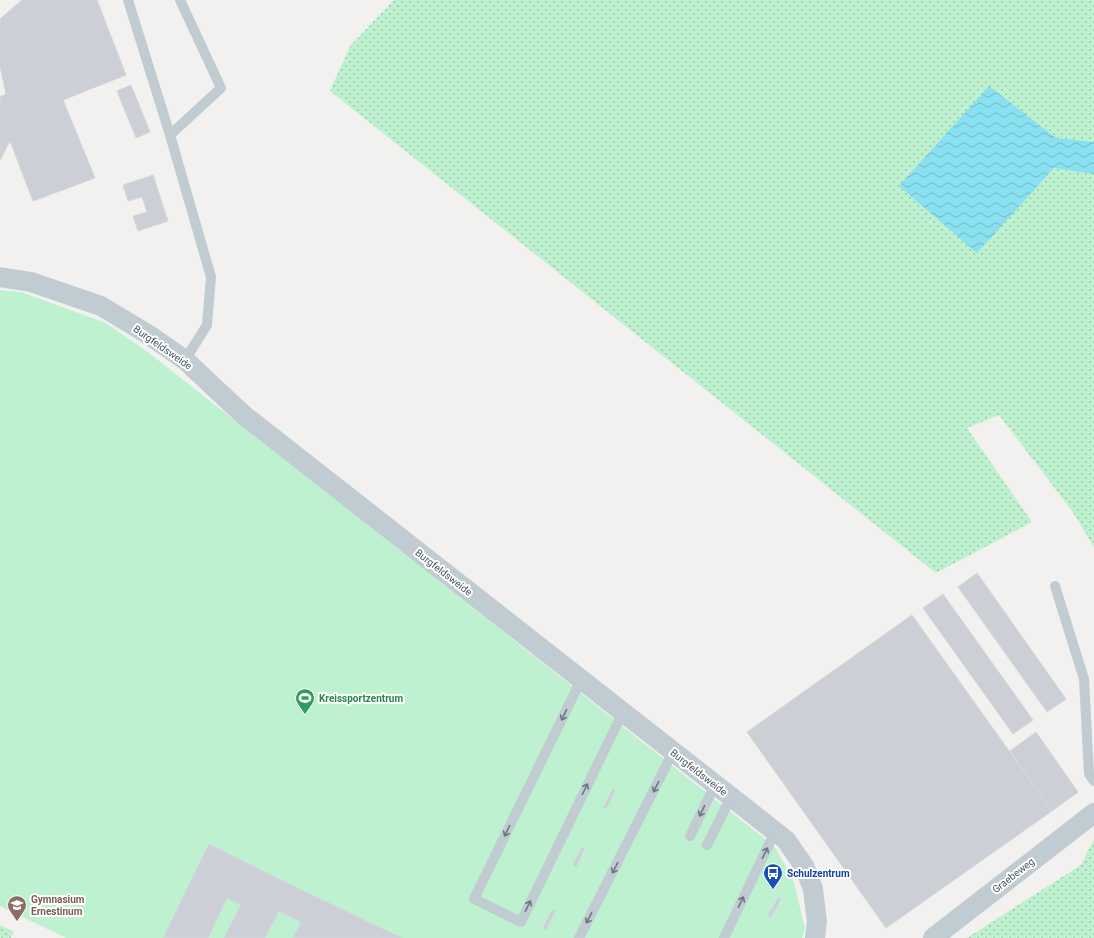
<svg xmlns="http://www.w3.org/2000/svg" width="1094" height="938" font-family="Roboto,sans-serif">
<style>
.grass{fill:url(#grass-dots)}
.garden{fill:#bdf1cf}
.water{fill:url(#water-waves)}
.building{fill:#cccfd5;stroke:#d4d6dc}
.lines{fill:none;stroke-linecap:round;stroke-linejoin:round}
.service{stroke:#c0cbd2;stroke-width:10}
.minor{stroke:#c0cbd2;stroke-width:20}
.oneway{stroke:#6b7881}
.labels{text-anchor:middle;stroke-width:4;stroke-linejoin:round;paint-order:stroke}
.street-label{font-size:10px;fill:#47545e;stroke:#fff}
.leisure-label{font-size:10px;font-weight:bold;fill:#27864d;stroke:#fff;text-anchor:start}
.transit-label{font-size:10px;font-weight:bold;fill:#164399;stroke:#fff;text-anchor:start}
.education-label{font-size:10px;font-weight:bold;fill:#785e54;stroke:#fff;text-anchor:start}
</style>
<defs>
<pattern id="grass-dots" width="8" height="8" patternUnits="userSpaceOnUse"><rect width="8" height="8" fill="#bdf1cf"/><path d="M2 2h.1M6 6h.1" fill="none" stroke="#9bc6ab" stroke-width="1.8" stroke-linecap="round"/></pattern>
<pattern id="water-waves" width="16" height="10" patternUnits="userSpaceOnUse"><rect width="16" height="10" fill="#88e0f0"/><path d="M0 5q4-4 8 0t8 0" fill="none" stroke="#71b8c6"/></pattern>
</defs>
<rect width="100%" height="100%" fill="#f3f0f0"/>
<g class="grass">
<polygon points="394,0 1094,0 1094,547 1072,511 999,415 967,428 1032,522 936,573 330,91 350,46"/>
<polygon points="1094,839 1094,938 967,938 1081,865"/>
<polygon points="0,925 14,932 11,938 0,938"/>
</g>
<polygon class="garden" points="0,290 21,292 106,323 149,353 443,584 775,847 794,882 805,929 802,938 66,938 0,906"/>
<polygon class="water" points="989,86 1056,138 1094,142 1094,174 1054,168 977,253 899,186"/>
<g class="building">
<polygon points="22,0 97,0 126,75 63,100 95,178 33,201 10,141 0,160 0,97 6,94 0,66 0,19"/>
<polygon points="131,85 150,132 136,138 117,91"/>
<polygon points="153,175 168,221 138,231 133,216 147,212 142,197 128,201 123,185"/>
<polygon points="977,573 1066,699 1047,712 958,587"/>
<polygon points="943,594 1033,720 1013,734 923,608"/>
<polygon points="912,615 1052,811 886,928 747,732"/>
<polygon points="1036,732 1078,792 1052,811 1010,751"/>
<polygon points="613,789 615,791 606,809 603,808"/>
<polygon points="209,844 285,882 402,938 293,938 301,922 279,911 265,938 224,938 241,905 227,898 208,938 163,938"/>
<polygon points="582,847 585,848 576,867 573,865"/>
<polygon points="778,898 781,899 771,917 768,916"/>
<polygon points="552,910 555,911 546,930 543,928"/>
</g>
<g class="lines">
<g class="service">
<polyline points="128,0 170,135 211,277 207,325 185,360"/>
<polyline points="170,135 221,88 180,0"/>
<polyline points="1055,586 1084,679 1089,774 1094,781"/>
<polyline points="581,680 474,899 521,922 623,712"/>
<polyline points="690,836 715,785"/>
<polyline points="707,845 731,797"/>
<polyline points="579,938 673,752"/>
<polyline points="724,938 775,832"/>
</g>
<g class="minor">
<polyline points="0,277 31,282 101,306 149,335 185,360 235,407 245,416 786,840 804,866 813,889 817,922 815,938"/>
<polyline points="933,938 1094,813"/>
</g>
</g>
<defs><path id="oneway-shaft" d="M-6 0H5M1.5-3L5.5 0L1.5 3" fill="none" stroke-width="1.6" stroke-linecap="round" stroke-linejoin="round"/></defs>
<g class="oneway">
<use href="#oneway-shaft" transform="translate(564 715) rotate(116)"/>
<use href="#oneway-shaft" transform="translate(656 787) rotate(117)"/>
<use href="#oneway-shaft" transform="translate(585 789) rotate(-64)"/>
<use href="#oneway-shaft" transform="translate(702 811) rotate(116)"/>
<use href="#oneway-shaft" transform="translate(507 831) rotate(116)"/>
<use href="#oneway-shaft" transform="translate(765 853) rotate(-64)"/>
<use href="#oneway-shaft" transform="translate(615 868) rotate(117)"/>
<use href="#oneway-shaft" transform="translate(741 902) rotate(-64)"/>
<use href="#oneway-shaft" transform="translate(528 906) rotate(-64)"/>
<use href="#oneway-shaft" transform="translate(589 918) rotate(117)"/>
</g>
<defs>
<symbol id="stadium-pin" viewBox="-11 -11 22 30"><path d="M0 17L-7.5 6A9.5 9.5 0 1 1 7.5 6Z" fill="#2e9e5b" stroke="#fff"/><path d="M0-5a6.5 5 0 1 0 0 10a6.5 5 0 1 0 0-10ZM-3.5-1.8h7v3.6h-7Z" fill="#fff"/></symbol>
<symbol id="bus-pin" viewBox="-11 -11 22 30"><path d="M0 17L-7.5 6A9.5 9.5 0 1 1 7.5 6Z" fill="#1a4fb4" stroke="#fff"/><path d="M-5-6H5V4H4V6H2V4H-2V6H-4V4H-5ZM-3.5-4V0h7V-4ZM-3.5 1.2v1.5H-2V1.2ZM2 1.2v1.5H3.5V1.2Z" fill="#fff"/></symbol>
<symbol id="school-pin" viewBox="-11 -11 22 30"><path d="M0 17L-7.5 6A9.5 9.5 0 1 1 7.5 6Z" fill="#8d6e63" stroke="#fff"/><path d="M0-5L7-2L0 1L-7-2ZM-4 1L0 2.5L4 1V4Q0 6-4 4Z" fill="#fff"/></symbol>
</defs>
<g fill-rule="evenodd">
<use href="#stadium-pin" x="294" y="687" width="22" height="30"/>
<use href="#bus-pin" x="762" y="862" width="22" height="30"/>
<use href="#school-pin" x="6" y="894" width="22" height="30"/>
</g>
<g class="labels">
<g class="street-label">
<text transform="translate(163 347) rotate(35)" y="4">Burgfeldsweide</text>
<text transform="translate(444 572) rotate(38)" y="4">Burgfeldsweide</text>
<text transform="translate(699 772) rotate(38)" y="4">Burgfeldsweide</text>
<text transform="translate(1013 875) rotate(-38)" y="4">Graebeweg</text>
</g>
<g class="leisure-label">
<text x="319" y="702">Kreissportzentrum</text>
</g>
<g class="transit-label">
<text x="787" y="877">Schulzentrum</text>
</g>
<g class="education-label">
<text x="31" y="903">Gymnasium<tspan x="31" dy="12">Ernestinum</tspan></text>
</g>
</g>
</svg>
